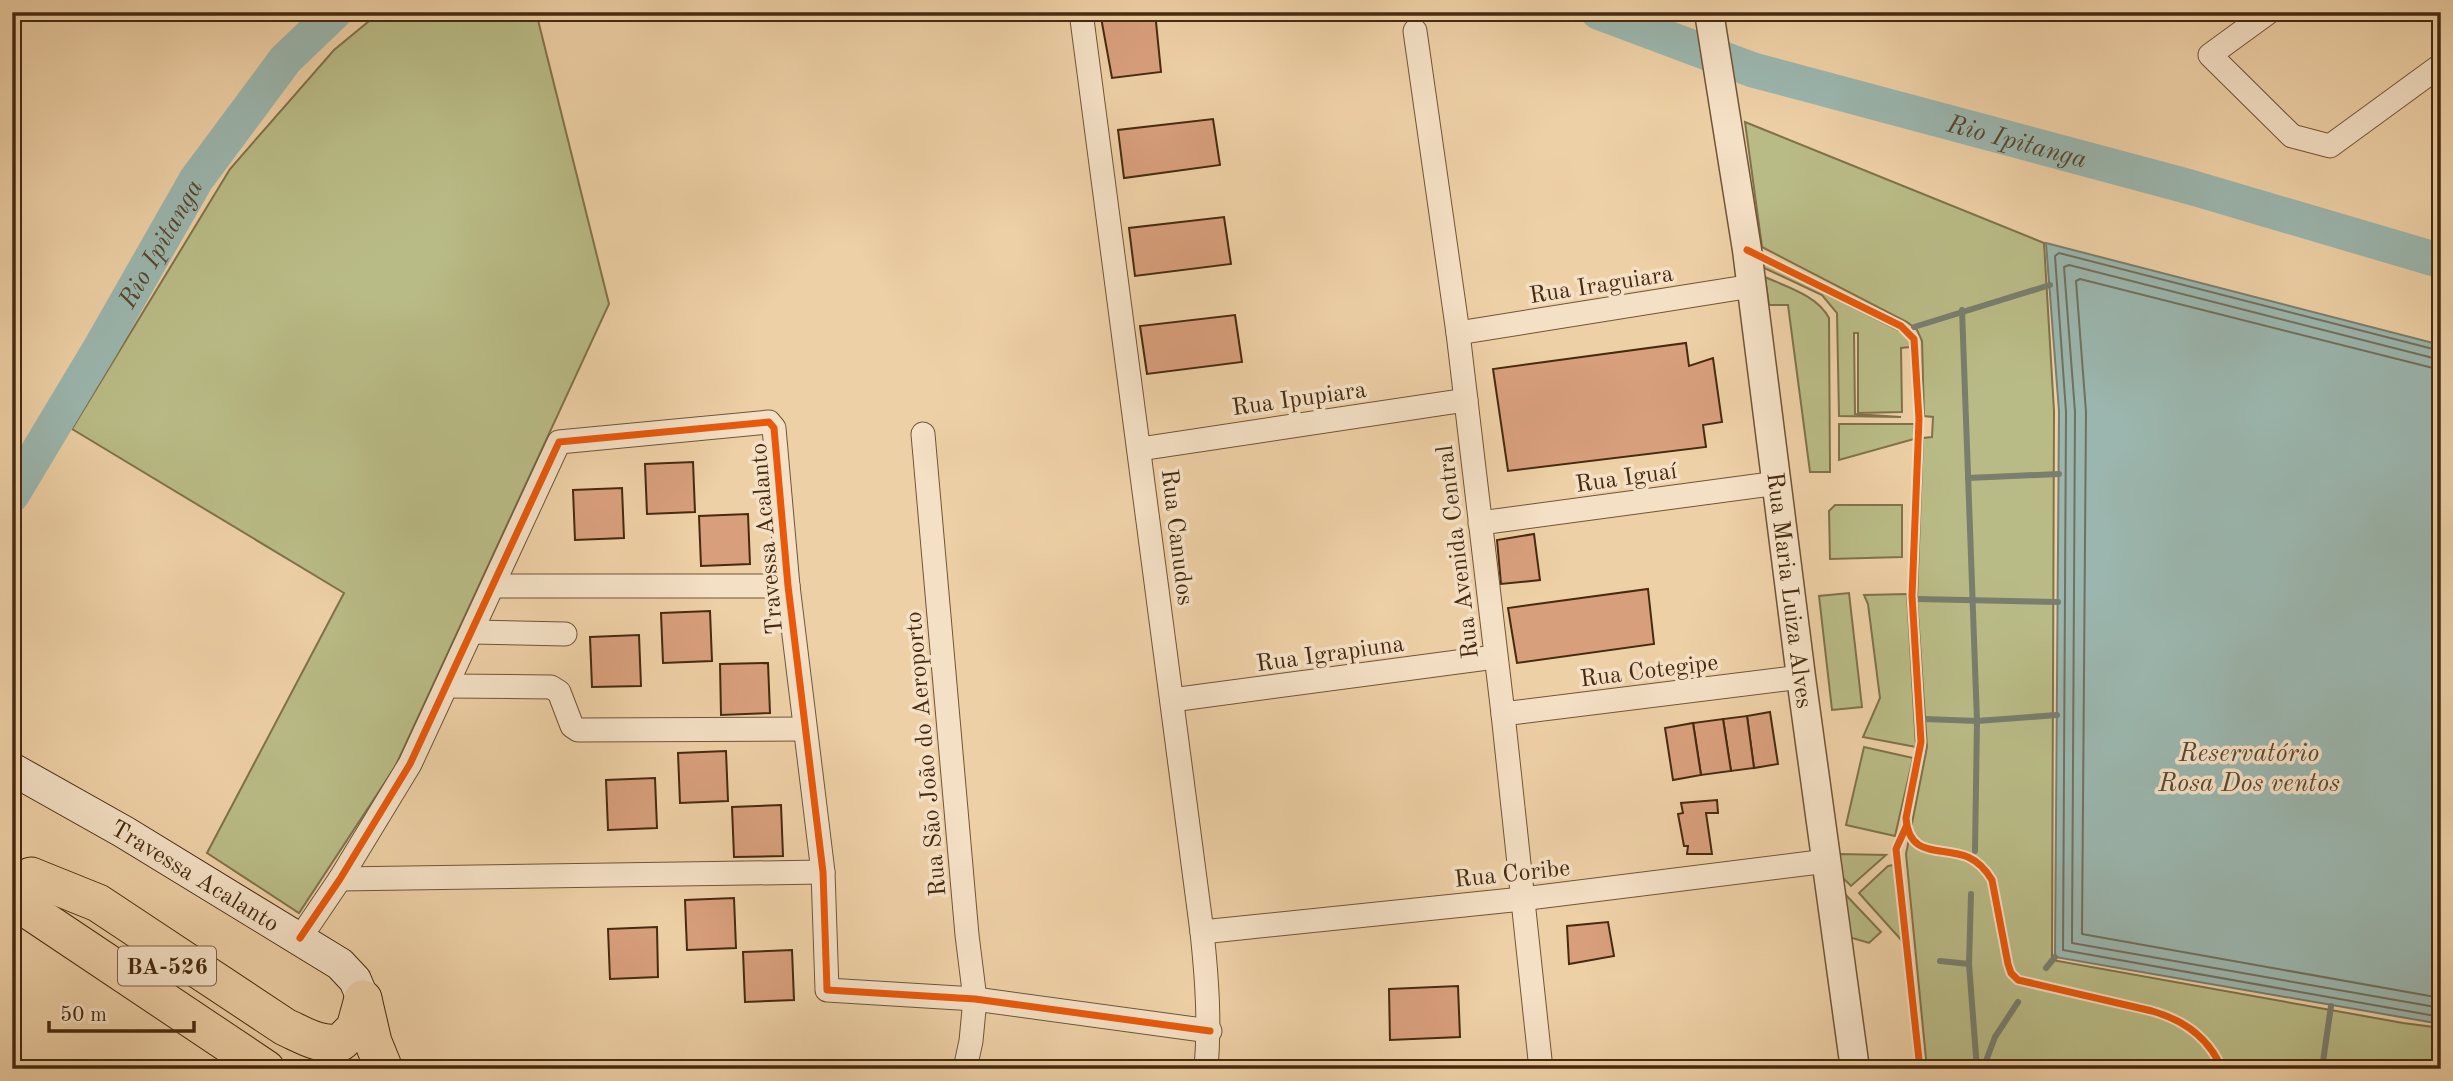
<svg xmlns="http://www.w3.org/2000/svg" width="2453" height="1081" font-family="'Old Standard TT',serif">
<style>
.green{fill:#b9bb86;stroke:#80724a;stroke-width:2}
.water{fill:#9bb6ae;stroke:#797e6e;stroke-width:2}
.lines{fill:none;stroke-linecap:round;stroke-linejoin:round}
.shore{stroke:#71705e;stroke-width:2}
.stream{stroke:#797e6e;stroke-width:6}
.river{stroke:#9bb6ae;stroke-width:35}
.building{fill:#d89f7c;stroke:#472a0f;stroke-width:2}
.minor-casing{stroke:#715435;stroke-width:25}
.tertiary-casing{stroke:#715435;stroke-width:31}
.secondary-casing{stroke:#472a0f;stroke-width:34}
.trunk-casing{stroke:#472a0f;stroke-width:39}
.minor{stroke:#f4e0c5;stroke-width:23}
.tertiary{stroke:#f4e0c5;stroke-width:28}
.secondary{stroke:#f4e0c5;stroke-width:32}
.trunk{stroke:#eed0a6;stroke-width:37}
.cycleway-casing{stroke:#f4e0c5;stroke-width:11}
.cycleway{stroke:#e8590c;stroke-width:7}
.labels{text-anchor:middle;stroke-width:7;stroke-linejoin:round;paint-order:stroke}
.shield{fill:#f4e0c5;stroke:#7b6146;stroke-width:2}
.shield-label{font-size:23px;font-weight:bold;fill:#472a0f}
.street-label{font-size:24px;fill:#472a0f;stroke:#f4e0c5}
.water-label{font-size:26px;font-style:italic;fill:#58462f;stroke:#f4e0c5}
</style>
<rect width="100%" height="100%" fill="#eed0a6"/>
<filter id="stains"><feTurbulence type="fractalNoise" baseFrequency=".00286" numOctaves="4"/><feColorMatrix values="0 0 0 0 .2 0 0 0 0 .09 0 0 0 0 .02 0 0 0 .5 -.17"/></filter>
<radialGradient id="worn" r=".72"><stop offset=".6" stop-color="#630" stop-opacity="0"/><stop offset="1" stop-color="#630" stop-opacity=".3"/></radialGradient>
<g class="green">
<polygon points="380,12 536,12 609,304 395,767 299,913 207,853 344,593 72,429 230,169 334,50"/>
<polygon points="1745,122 2044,243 2054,411 2052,960 2403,1023 2441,1028 2441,1069 1927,1069 1906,854 1927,747 1917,599 1923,438 1932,437 1933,417 1924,416 1922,341 1917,330 1907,322 1762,247"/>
<polygon points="1761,261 1906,334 1910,340 1910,347 1901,348 1902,412 1858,413 1858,333 1854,333 1855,414 1901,417 1839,416 1837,313 1822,295 1762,267"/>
<path d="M1765,277C1787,287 1818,296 1829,318L1830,472H1810L1788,305H1769Z"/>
<polygon points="1839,424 1914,424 1914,439 1839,460"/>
<polygon points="1835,505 1902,505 1902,557 1830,559 1829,511"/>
<polygon points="1849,593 1862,707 1832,710 1819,596"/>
<polygon points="1907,594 1916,747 1863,737 1880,698 1868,604 1864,595"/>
<polygon points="1864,747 1913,758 1895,836 1846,825"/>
<polygon points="1839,854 1886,855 1851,886 1841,876"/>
<polygon points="1894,865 1903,942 1859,893 1888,866"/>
<polygon points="1844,893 1881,932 1869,943 1849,937"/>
</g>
<polygon class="water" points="2046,243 2441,345 2441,1024 2055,957 2059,411"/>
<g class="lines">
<g class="shore">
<polyline points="2441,351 2059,253 2055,256 2066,412 2063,950 2441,1017"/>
<polyline points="2441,360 2069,265 2064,267 2075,412 2072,943 2441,1008"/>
<polyline points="2441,370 2080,279 2076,281 2086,412 2082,934 2441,998"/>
</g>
<g class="stream">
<polyline points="1962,310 1977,721 1975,851"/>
<polyline points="1914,327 2050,285"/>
<polyline points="1968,478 2059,474"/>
<polyline points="1917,599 2058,602"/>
<polyline points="1925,719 1977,721 2057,715"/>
<polyline points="1971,894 1969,964 1977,1069"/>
<polyline points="1940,961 1969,964"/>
<polyline points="2046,968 2055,957"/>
<polyline points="1983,1069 1995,1037 2018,1002"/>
<polyline points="2322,1069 2331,1006"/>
</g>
<g class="river">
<path id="s1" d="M1598,12L1753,70L2190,187L2441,261"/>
<path id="s2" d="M12,495L102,345L196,180L285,60L335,12"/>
</g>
</g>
<g class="building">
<polygon points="1100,12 1155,12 1161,72 1112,78"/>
<polygon points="1213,119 1220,165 1124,178 1118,130"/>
<polygon points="1224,217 1231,264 1135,276 1129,228"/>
<polygon points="1235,315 1242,362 1147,374 1140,326"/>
<polygon points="1686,343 1689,366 1713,358 1722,422 1703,425 1706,447 1508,471 1493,369"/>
<polygon points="693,462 695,512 647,514 645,464"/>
<polygon points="622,488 624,538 575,540 573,490"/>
<polygon points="748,514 750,564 701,566 699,516"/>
<polygon points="1534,534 1540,580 1501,584 1497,540"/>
<polygon points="1648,589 1654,644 1517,663 1508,608"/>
<polygon points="710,611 712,661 663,663 661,613"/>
<polygon points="639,635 641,686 592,687 590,637"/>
<polygon points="768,663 770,713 721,715 720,664"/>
<polygon points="1770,712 1778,764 1754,768 1747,716"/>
<polygon points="1747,716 1754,768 1731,771 1723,719"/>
<polygon points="1723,719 1731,771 1701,775 1693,723"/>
<polygon points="1693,723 1701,775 1673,780 1665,728"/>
<polygon points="726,751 728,801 680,803 678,753"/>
<polygon points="655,778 657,828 608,830 606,780"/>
<polygon points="1717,800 1718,813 1706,813 1712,854 1687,854 1688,846 1684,846 1678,814 1683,813 1681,803"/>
<polygon points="781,805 783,856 734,857 732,807"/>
<polygon points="734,898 736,948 687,950 685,900"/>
<polygon points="1608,922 1614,956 1569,964 1567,926"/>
<polygon points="657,927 658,977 610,979 608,929"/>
<polygon points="792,950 794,1000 745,1002 743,952"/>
<polygon points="1458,986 1460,1037 1390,1040 1389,989"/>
</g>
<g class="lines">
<defs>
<g id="minor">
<path d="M1081,12L1202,932C1207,979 1210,1022 1206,1069"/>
<polyline points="2269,12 2210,55 2292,136 2330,146 2441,65"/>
<polyline points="1415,31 1458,333 1503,714 1541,1069"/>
<polyline points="1458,333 1752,286"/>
<polyline points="923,434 967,935 975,999 971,1041 965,1069"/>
<polyline points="1140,449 1466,400"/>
<polyline points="1480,523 1778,483"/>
<polyline points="493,586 788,586"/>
<polyline points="472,632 565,634"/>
<polyline points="448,686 551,687 559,692 572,726 578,730 805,729"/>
<polyline points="1172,700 1495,657"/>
<polyline points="1503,714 1801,677"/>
<polyline points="340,879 823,872"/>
<polyline points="1202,932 1522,899 1827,861"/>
<polyline points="300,938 340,879 410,764 559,442 769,422 774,428 788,586 823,872 827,990 975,999 1210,1031"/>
</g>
<g id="tertiary">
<path id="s3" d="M1709,12L1747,250L1801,677L1855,1069"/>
</g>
<g id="secondary">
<path id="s4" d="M12,769L124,832L340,964L355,980L363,999"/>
</g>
<g id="trunk">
<path d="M31,876L98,903L285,1027C303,1035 321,1047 341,1042L355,1028L363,999"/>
<polyline points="12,899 266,1069"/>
<polyline points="363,999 373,1042 384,1069"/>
</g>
</defs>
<use href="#minor" class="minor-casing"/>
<use href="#tertiary" class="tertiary-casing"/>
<use href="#secondary" class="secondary-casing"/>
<use href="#trunk" class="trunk-casing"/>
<use href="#minor" class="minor"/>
<use href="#tertiary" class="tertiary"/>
<use href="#secondary" class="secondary"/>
<use href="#trunk" class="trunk"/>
<defs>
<g id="cycleway">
<path d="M1747,250L1901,326L1914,339L1919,419L1912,596L1921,742L1906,818C1909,859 1941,846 1968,857C1979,862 1986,870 1992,880L2008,964L2011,973L2018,980L2152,1011C2184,1020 2209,1038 2222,1069"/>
<polyline points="1906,827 1896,849 1920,1069"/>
<polyline points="300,938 340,879 410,764 559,442 769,422 774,428 788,586 823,872 827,990 975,999 1210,1031"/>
</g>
</defs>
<use href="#cycleway" class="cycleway-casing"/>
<use href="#cycleway" class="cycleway"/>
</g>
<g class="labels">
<rect class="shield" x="118" y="946.5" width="98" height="39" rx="5"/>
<g class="shield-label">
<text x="167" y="974">BA-526</text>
</g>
<g class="street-label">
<text transform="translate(1601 284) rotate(-9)" y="8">Rua Iraguiara</text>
<text transform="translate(1299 398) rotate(-8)" y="8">Rua Ipupiara</text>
<text transform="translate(1626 477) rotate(-8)" y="8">Rua Iguaí</text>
<text transform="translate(1178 537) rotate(83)" y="8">Rua Canudos</text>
<text transform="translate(766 539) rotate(-95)" y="8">Travessa Acalanto</text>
<text transform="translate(1457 552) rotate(-97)" y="8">Rua Avenida Central</text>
<text dy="8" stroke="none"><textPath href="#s3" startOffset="584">Rua Maria Luiza Alves</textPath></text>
<text transform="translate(1330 653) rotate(-8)" y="8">Rua Igrapiuna</text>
<text transform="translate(1649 670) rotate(-7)" y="8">Rua Cotegipe</text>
<text transform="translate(925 754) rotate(-95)" y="8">Rua São João do Aeroporto</text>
<text transform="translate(1512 873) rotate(-6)" y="8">Rua Coribe</text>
<text dy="8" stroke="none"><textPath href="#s4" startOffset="212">Travessa Acalanto</textPath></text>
</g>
<g class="water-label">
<text dy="9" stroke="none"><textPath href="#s1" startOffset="439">Rio Ipitanga</textPath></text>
<text dy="9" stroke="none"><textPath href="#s2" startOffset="292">Rio Ipitanga</textPath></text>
<text x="2249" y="761">Reservatório<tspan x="2249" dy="30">Rosa Dos ventos</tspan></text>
</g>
</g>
<rect width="2453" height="1081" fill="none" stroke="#eed0a6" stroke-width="42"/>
<rect x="14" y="14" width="2425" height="1053" fill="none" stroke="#472a0f" stroke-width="3.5"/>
<rect x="21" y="21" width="2411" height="1039" fill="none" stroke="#472a0f" stroke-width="2"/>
<path d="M49 1021v10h145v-10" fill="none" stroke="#472a0f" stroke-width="3.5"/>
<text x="60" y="1021" font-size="21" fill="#472a0f" stroke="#f4e0c5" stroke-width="5" paint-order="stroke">50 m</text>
<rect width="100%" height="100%" filter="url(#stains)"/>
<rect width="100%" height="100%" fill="url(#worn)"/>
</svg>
